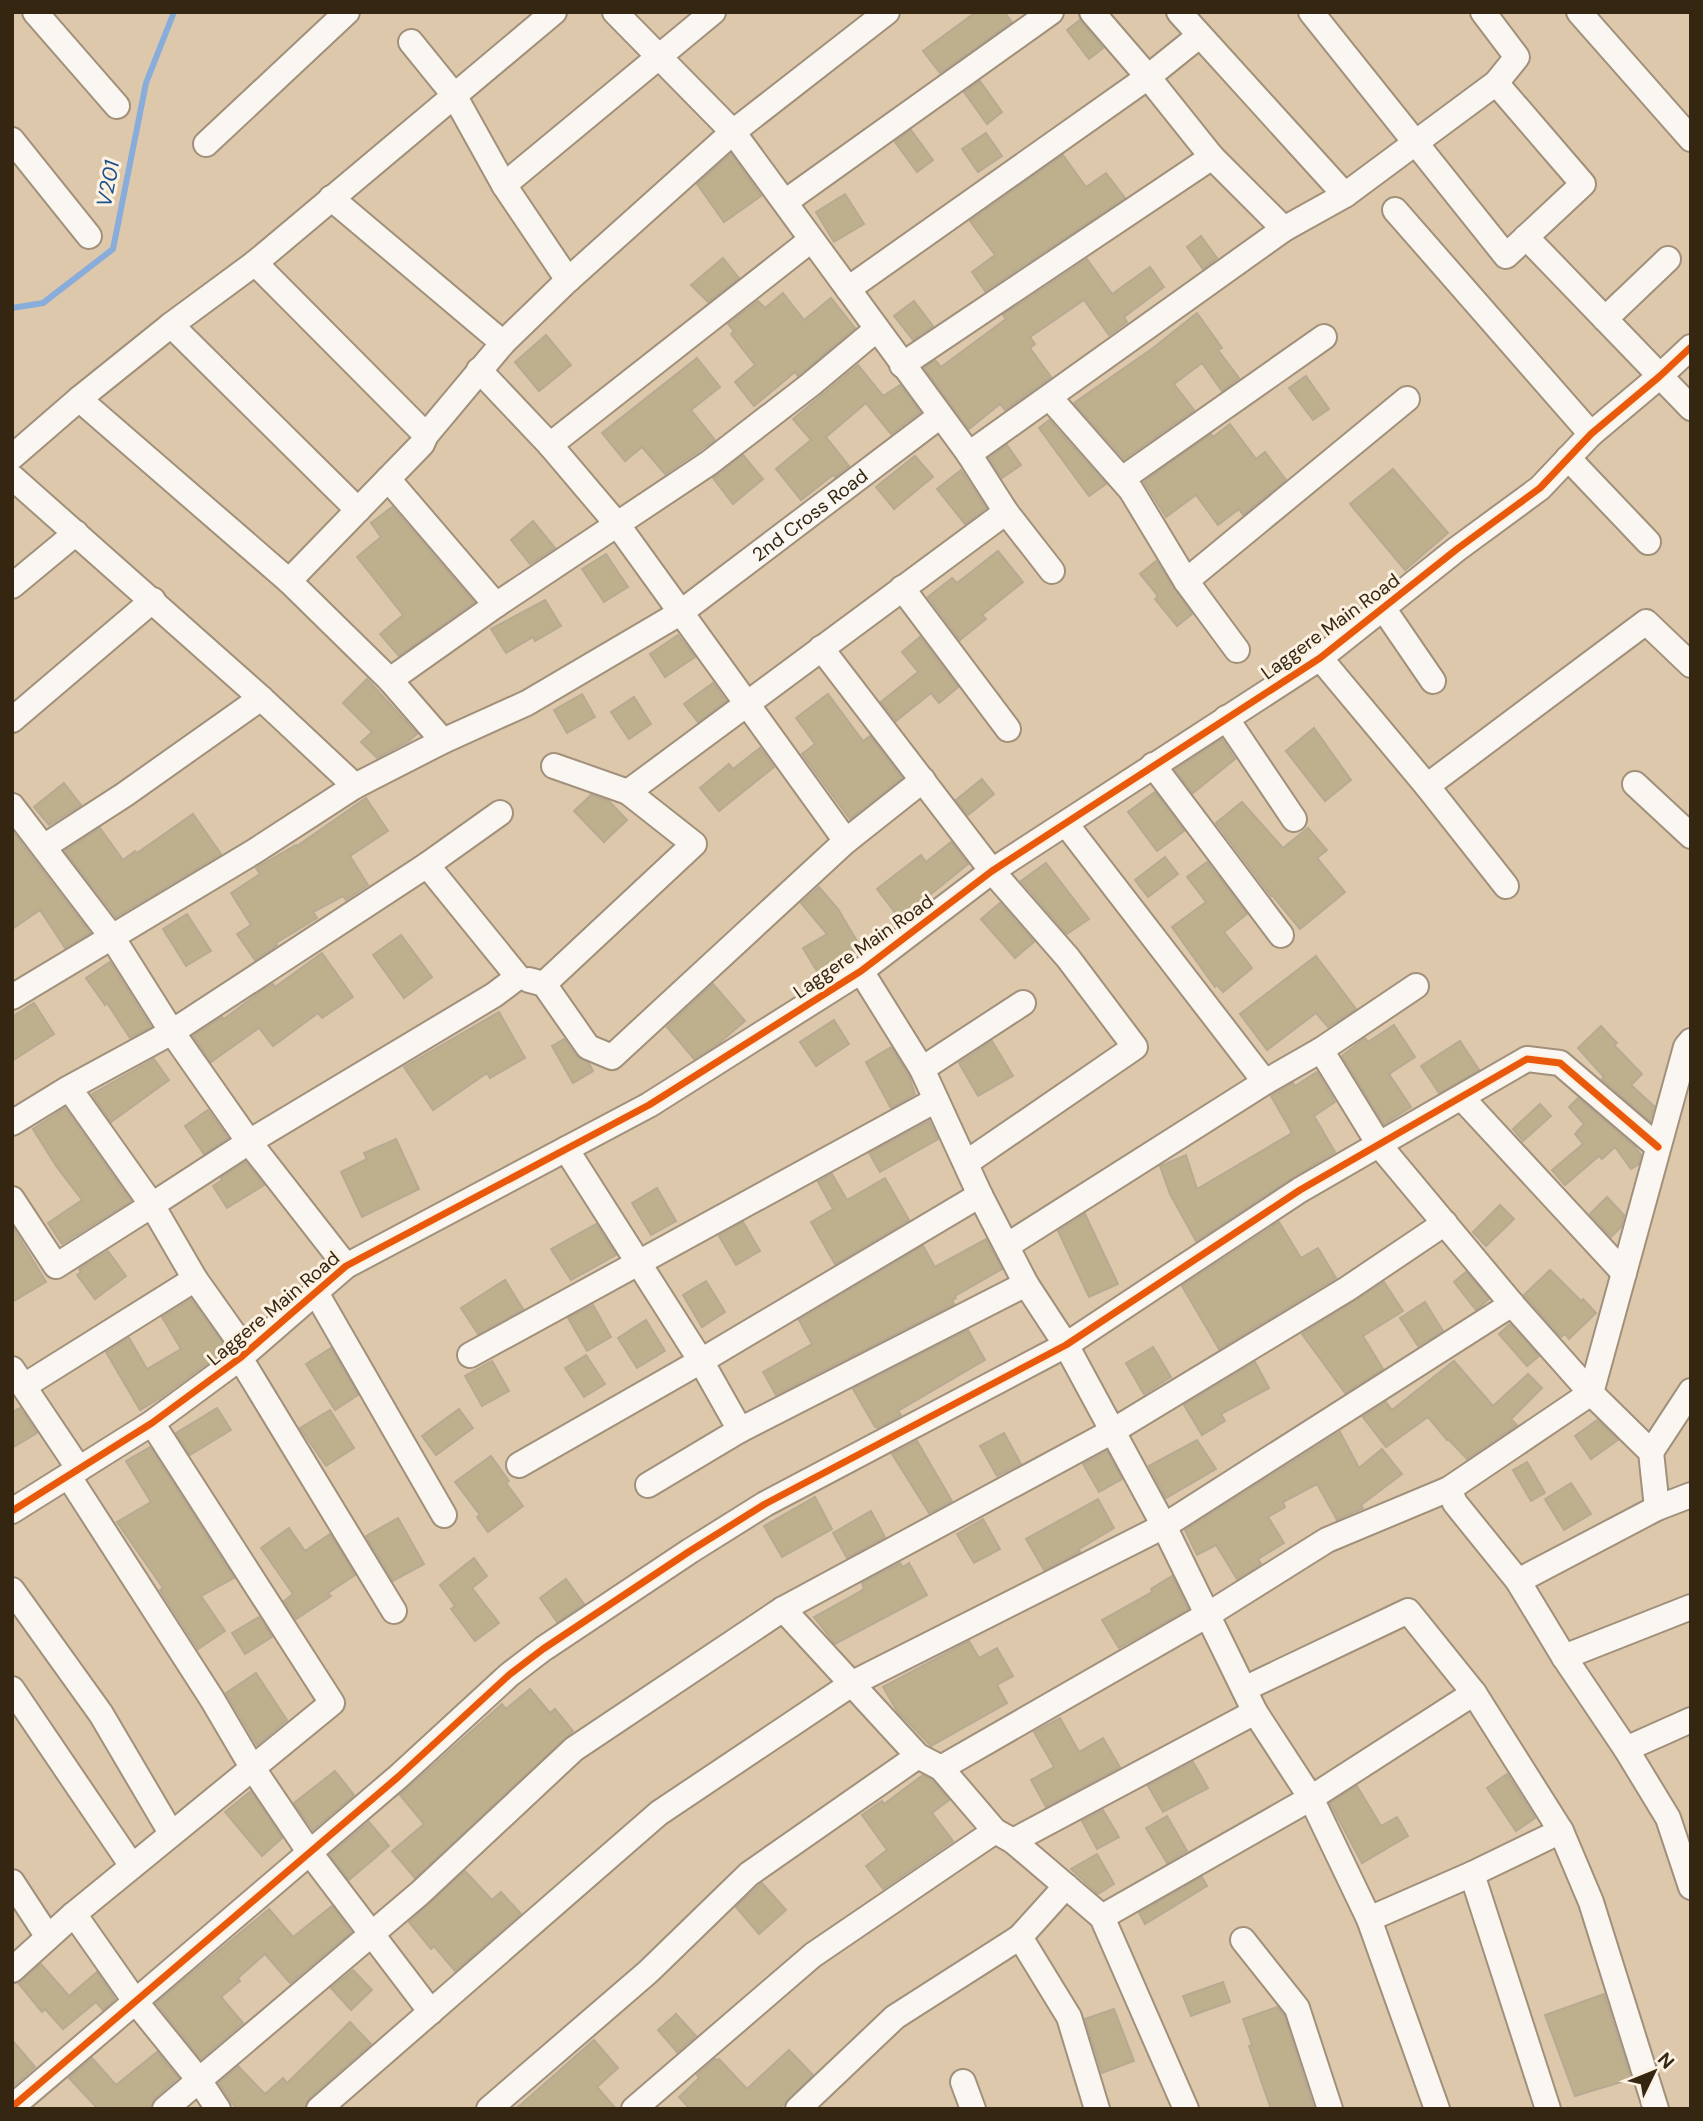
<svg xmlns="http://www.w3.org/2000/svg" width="1703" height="2121" font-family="'DM Sans',sans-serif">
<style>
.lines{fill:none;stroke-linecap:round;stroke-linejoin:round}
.stream{stroke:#88adda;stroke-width:6}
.building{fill:#beaf8d;stroke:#b7aa92;stroke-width:2}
.minor-casing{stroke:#a1907a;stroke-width:28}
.minor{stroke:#faf7f3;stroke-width:24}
.cycleway-casing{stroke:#fdf2e2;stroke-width:11}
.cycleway{stroke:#e8590c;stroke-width:7}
.labels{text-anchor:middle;stroke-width:6;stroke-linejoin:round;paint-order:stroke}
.street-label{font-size:19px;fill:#342611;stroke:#fdf2e2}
.water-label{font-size:21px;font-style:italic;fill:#1b4f8d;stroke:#fdf2e2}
</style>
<rect width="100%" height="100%" fill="#dec8ac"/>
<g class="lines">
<polyline class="stream" points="12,308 43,303 113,249 146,83 174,12"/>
</g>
<g class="building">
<polygon points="976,12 1004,12 1012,22 940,73 923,51"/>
<polygon points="1080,20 1103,48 1089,59 1067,30"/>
<polygon points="980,81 1002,112 987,124 964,92"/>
<polygon points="911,130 933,160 917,172 895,142"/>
<polygon points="986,133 1002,156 978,172 962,149"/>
<polygon points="731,154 761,196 724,222 697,184"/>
<polygon points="1063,155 1086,187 1106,173 1125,198 985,291 972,272 995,255 970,221"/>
<polygon points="845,194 864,224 834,242 816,212"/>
<polygon points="1201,236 1217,258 1203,269 1187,247"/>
<polygon points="723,258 739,278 708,302 691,285"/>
<polygon points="1087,259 1112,294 1150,267 1164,287 1124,317 1127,322 1109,335 1084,300 1030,337 1035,344 1030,348 1051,377 1005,410 1000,404 969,429 924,368 935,360 941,367 1006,319 1003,315"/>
<polygon points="783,293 804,320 831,298 855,328 798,376 795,372 754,406 735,382 755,365 731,334 734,331 728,324 758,301 765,308"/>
<polygon points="914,301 933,326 913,340 894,316"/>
<polygon points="1197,313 1222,348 1218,350 1239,378 1222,391 1202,363 1174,384 1194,410 1124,459 1074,403 1153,348"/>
<polygon points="546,335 571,365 539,391 515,362"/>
<polygon points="697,358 720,387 691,410 715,440 665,474 642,447 625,461 602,433"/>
<polygon points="858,365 883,396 900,385 920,412 891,434 866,403 826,437 849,466 835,477 833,475 801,500 776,469 811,440 793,419"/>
<polygon points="1306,376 1329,409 1313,420 1289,388"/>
<polygon points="1049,420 1106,484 1089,496 1039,428"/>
<polygon points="1230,424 1256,459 1265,452 1286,480 1243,515 1239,509 1218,525 1196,495 1166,517 1144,482 1211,434 1213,437"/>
<polygon points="1007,445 1021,465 1002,478 989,458"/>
<polygon points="743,455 763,479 733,504 713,478"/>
<polygon points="915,456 933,477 894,509 876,487"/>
<polygon points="1393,469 1448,533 1405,570 1350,504"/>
<polygon points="961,470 986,508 965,524 937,489"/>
<polygon points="392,507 474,602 399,656 380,634 403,615 357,557 381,537 371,523"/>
<polygon points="533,521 555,548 530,564 511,540"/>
<polygon points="998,551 1023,582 982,615 986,619 960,640 928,597 952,578 957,583"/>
<polygon points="606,554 628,587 604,602 582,569"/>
<polygon points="1156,561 1192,614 1177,626 1155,599 1158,596 1140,574"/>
<polygon points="545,600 561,626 535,641 533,637 506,653 491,629"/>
<polygon points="678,635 695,657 665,677 650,654"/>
<polygon points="920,637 958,687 939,703 931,693 896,721 881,702 918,672 902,652"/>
<polygon points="367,679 417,734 409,741 377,758 361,742 372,732 343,703"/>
<polygon points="713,683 726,701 698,722 684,704"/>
<polygon points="582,694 595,717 567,733 554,710"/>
<polygon points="828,694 863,741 870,736 902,778 850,819 802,754 815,744 796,718"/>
<polygon points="634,697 651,724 629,739 611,712"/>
<polygon points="1314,728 1351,780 1325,801 1286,751"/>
<polygon points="1222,739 1235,759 1193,793 1175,770"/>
<polygon points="760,748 774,767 719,811 700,788 729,764 733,769"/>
<polygon points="982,779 994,794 968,815 956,800"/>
<polygon points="64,783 81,805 49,825 34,807"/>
<polygon points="1155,792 1184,831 1157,851 1128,812"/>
<polygon points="591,795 609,801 627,820 604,842 574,811"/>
<polygon points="366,798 388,831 350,856 368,885 346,900 343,896 313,912 317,918 276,943 277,945 255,960 237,934 251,925 231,893 260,874 256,868 296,845 297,846"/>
<polygon points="1242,802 1283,848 1308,828 1327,850 1317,858 1345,892 1300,929 1272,895 1271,896 1216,823"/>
<polygon points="193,814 221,854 116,917 65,851 100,828 123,860 135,851 137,853"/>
<polygon points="12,831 90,933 65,948 40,910 12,929"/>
<polygon points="951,842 968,864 900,919 877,889 921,855 926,862"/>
<polygon points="1165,857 1178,874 1148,897 1135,880"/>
<polygon points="1207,862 1247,914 1224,932 1252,968 1223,992 1217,985 1215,987 1172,927 1206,902 1187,877"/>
<polygon points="1046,863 1089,919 1067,934 1021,881"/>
<polygon points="819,887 838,909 861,948 818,973 803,948 827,934 801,903"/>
<polygon points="1000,903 1034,942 1015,958 981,919"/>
<polygon points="187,914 211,951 186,966 163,929"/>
<polygon points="401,935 432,977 404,998 373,955"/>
<polygon points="322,953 353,997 322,1018 318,1013 273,1046 259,1028 211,1062 193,1036 222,1017 224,1019 264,989 273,984 275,987"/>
<polygon points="1316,956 1356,1009 1328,1027 1316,1013 1267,1050 1240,1014"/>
<polygon points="110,962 151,1027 130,1038 107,1003 105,1005 86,978"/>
<polygon points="713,984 745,1021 717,1045 694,1059 667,1027"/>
<polygon points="34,1003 54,1034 12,1061 12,1017"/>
<polygon points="499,1012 525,1058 490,1078 487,1073 433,1110 404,1067"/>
<polygon points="834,1020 849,1044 816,1066 800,1042"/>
<polygon points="1394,1025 1415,1057 1389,1074 1411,1107 1384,1124 1342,1056 1365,1038 1368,1042"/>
<polygon points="1601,1026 1617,1043 1614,1045 1642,1074 1631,1085 1654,1106 1650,1121 1602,1079 1604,1077 1578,1048"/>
<polygon points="564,1039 576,1056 589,1063 593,1071 573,1083 552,1046"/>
<polygon points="992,1041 1013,1076 978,1096 959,1063"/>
<polygon points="1460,1041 1479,1070 1439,1093 1421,1066"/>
<polygon points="891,1047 909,1076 915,1094 891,1108 866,1062"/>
<polygon points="154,1059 169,1080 111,1122 92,1094"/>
<polygon points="1317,1072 1335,1102 1314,1116 1335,1152 1292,1178 1196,1241 1170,1194 1160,1166 1186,1155 1197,1189 1292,1133 1271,1096 1293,1083 1295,1086"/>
<polygon points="1578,1098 1635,1147 1641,1155 1639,1164 1631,1169 1615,1147 1602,1159 1599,1156 1565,1185 1552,1170 1583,1144 1575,1134 1584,1124 1569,1107"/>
<polygon points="1540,1104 1551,1116 1523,1141 1513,1129"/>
<polygon points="65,1108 131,1201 62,1244 48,1223 82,1200 56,1166 33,1129"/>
<polygon points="208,1110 228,1138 204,1154 185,1126"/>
<polygon points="929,1121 938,1139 880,1172 869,1153"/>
<polygon points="396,1139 419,1189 362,1217 341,1172 367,1159 364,1153"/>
<polygon points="246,1162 264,1185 227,1208 213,1186 222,1180 221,1178"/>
<polygon points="832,1174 847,1200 885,1178 909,1220 835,1264 811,1222 833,1209 818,1182"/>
<polygon points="657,1188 676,1221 651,1235 632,1203"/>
<polygon points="1607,1197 1624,1215 1621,1227 1611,1237 1590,1214"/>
<polygon points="1500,1205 1514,1219 1486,1246 1473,1232"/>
<polygon points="1085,1214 1118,1284 1089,1297 1058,1231"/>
<polygon points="743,1222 760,1251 736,1265 719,1236"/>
<polygon points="1279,1222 1301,1258 1318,1248 1336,1278 1219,1349 1182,1286"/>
<polygon points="596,1224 616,1255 571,1280 551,1249"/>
<polygon points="12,1226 46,1282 12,1302"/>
<polygon points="986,1239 1002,1269 955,1296 956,1298 952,1300 954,1304 776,1395 763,1372 812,1344 799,1320 923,1246 935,1267"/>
<polygon points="108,1251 126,1276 95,1299 77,1275 81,1272 79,1269"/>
<polygon points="1550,1270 1581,1301 1583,1299 1596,1313 1569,1339 1565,1334 1561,1337 1524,1295"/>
<polygon points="1466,1272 1489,1299 1476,1310 1454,1282"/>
<polygon points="505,1280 523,1309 478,1334 461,1308"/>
<polygon points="706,1281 725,1312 702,1327 683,1295"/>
<polygon points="1384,1282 1403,1311 1363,1336 1383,1369 1345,1393 1302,1334"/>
<polygon points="191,1299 227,1349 160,1398 140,1410 106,1352 129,1338 147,1369 181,1349 162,1317"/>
<polygon points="1425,1302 1443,1331 1418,1346 1400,1318"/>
<polygon points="593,1305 611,1337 587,1351 568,1318"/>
<polygon points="646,1320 665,1351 637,1368 618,1338"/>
<polygon points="1510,1324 1539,1356 1527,1366 1499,1334"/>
<polygon points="968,1330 985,1360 898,1411 901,1415 878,1428 875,1427 853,1389"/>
<polygon points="1153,1347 1171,1377 1144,1394 1126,1363"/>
<polygon points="331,1348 358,1395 335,1410 306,1364"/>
<polygon points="586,1355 605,1384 584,1397 565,1368"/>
<polygon points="492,1361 509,1391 482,1406 465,1376"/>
<polygon points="1454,1361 1493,1406 1528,1374 1542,1388 1511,1419 1517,1425 1467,1459 1448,1439 1447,1440 1428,1417 1386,1447 1363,1417 1386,1402 1392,1410"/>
<polygon points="1255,1362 1269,1388 1221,1414 1225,1421 1202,1435 1184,1405"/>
<polygon points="20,1408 37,1433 12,1448 12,1412"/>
<polygon points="217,1408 231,1430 190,1455 176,1433"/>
<polygon points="459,1409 473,1428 436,1455 422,1436"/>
<polygon points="330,1410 354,1448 326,1466 300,1428"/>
<polygon points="1597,1420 1618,1440 1591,1459 1575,1436"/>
<polygon points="1340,1432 1359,1468 1382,1449 1402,1474 1361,1505 1363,1508 1337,1520 1317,1484 1283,1502 1285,1507 1268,1517 1284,1543 1258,1559 1261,1564 1237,1579 1216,1545 1197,1555 1185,1530"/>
<polygon points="1004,1433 1021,1464 997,1476 980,1446"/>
<polygon points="1197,1440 1216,1469 1166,1498 1149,1466"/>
<polygon points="917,1441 952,1501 929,1513 892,1454"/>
<polygon points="150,1447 234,1578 201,1596 225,1631 198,1649 160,1590 163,1588 117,1522 151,1502 126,1461"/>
<polygon points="1107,1451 1122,1479 1099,1492 1083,1464"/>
<polygon points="491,1456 509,1481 506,1483 523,1506 488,1532 477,1517 480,1515 455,1482"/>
<polygon points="1527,1462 1545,1493 1531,1501 1513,1470"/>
<polygon points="1571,1483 1591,1514 1564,1530 1545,1499"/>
<polygon points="815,1497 832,1529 782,1557 764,1526"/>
<polygon points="1098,1499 1114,1528 1079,1549 1080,1552 1044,1570 1026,1539"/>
<polygon points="871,1511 885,1537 847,1558 833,1533"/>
<polygon points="398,1518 424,1564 393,1581 366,1536"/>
<polygon points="983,1519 1000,1549 974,1563 957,1534"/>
<polygon points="289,1528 305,1551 330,1534 355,1575 328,1593 331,1596 296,1619 284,1601 293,1594 261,1548"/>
<polygon points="474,1558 487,1576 472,1588 499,1623 475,1641 451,1609 455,1606 440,1585"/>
<polygon points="900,1563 903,1567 909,1563 927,1595 835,1644 814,1617 861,1591 864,1588 862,1583"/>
<polygon points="1172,1576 1188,1609 1119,1648 1102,1620 1152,1592 1151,1589"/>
<polygon points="566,1579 584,1604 557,1622 540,1598"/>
<polygon points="259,1617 272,1637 245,1654 232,1633"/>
<polygon points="969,1641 979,1658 997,1648 1013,1676 997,1685 1007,1703 931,1746 897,1711 883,1687"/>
<polygon points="256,1673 287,1720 257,1745 226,1693"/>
<polygon points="530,1689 550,1713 555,1709 573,1731 415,1878 392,1851 424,1824 400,1795 502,1704 506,1709"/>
<polygon points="1060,1718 1079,1752 1103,1738 1120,1767 1046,1807 1031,1780 1054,1767 1034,1732"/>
<polygon points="1193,1762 1208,1788 1163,1812 1148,1786"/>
<polygon points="335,1771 354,1795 313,1830 294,1803"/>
<polygon points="1507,1774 1535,1818 1516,1831 1487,1788"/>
<polygon points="923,1775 932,1780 949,1800 932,1813 953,1841 883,1889 866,1866 887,1850 862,1815 882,1801 884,1804"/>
<polygon points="1357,1786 1381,1826 1397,1817 1408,1836 1362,1863 1330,1803"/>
<polygon points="251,1791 282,1838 262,1856 225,1812"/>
<polygon points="1103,1810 1119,1837 1097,1849 1082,1821"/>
<polygon points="1167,1816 1187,1851 1167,1863 1146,1828"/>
<polygon points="369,1822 389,1846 349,1880 330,1855"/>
<polygon points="1097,1854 1114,1884 1098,1894 1071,1869"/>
<polygon points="465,1871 492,1900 501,1892 521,1914 455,1971 434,1946 431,1949 409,1922"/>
<polygon points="1202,1877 1207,1886 1145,1924 1139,1913"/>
<polygon points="762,1883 786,1910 759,1934 736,1907"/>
<polygon points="332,1906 351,1932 290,1983 265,1954 238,1978 240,1981 221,1997 243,2023 201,2059 156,2003 269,1909 293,1937"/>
<polygon points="41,1964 69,1996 97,1972 115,1999 103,2010 96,2002 63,2029 45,2009 42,2012 18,1983"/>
<polygon points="353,1970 372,1990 351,2010 331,1988"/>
<polygon points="1223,1982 1230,2002 1191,2016 1183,1996"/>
<polygon points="1604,1994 1631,2079 1575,2096 1545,2015"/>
<polygon points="1277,2007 1284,2015 1314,2109 1271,2109 1249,2046 1252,2045 1243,2019"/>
<polygon points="1114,2009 1134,2061 1102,2073 1085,2019"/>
<polygon points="676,2014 696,2036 677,2052 658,2030"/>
<polygon points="350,2022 371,2044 309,2098 305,2109 236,2109 219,2083 238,2066 265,2094 283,2078 287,2083"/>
<polygon points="12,2040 35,2067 12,2087"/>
<polygon points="594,2040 618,2068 597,2087 616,2109 516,2109"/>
<polygon points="789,2050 813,2075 779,2109 690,2109 679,2097 699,2078 697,2075 715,2059 717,2060 719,2059 747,2089"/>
<polygon points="157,2052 178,2078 155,2098 151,2109 98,2109 69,2078 92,2058 116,2085"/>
</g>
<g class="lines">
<defs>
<g id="minor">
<polyline points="35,12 117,106"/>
<polyline points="615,12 733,132 969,454 1006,512 1052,571"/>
<polyline points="1092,12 1148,77 1212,157 1284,229"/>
<polyline points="1179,12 1345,195"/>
<polyline points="1311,12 1506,256 1583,184 1496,83"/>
<polyline points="1579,12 1691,139"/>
<polyline points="411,42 454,95 504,185 568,280"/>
<polyline points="12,140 89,236"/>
<polyline points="206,144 347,12"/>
<polyline points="504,185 713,12"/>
<polyline points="331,198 503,343"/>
<polyline points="785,202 1051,12"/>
<polyline points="1395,210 1591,434"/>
<polyline points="1526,237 1691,408"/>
<polyline points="255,263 426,435"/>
<polyline points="848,289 1148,77 1199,36"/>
<polyline points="1605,319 1668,259"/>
<polyline points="171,325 358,510"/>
<polyline points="902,365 1212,157"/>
<polyline points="479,370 550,445 617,524 846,841"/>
<polyline points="1050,398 1131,490 1186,581 1407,399"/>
<polyline points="79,399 289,581 390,680 443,741"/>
<polyline points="550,445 811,240"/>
<polyline points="969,454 1284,229 1345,195 1496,83 1517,57 1483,12"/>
<polyline points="12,457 79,399 171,325 255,263 554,12"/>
<polyline points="1568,458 1648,542"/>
<polyline points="12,477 261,698 355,786"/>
<polyline points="388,479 496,605 709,463 810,385 877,329"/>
<polyline points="1122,479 1324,337"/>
<polyline points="289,581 422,444 426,435 503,343 568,280 733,132 887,12"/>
<polyline points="1186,581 1237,650"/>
<polyline points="12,586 76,533"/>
<polyline points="902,588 1008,729"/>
<polyline points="1383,608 1433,681"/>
<polyline points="821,648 992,871 1068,958 1135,1047 966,1163"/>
<polyline points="1320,658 1427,786 1506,886"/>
<polyline points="390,680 496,605"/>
<polyline points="1226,718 1294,819"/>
<polyline points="12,720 153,600"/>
<polyline points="1153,765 1281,935"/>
<polyline points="554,766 628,792"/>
<polyline points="1635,784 1691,836"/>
<polyline points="1427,786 1646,622 1691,665"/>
<polyline points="12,806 112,937 172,1032 249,1142 346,1266"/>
<polyline points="1066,824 1265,1082"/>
<polyline points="45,846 124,795 261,698"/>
<polyline points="427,865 500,813"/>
<polyline points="861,971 922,1069 980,1195 1026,1284 1066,1345 1164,1526 1255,1712 1311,1798 1369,1919 1437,2109"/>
<polyline points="529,980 544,984 588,1047 612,1057 846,841 923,780"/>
<polyline points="544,984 694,844 628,792 1006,512"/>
<path id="s1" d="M12,997L255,851L355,786L443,741L527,703L680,613L940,416"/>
<polyline points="1321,1050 1380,1146 1512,1304 1591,1393 1651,1452 1657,1508 1518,1581"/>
<polyline points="922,1069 1023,1003"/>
<polyline points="1462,1098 1624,1273"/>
<polyline points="12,1123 69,1088 172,1032 427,865 518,977 494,995 249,1142 152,1205 69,1088"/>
<polyline points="566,1149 701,1361 740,1430"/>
<polyline points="12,1199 56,1266 152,1205 195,1279 246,1351"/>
<polyline points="1008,1245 1265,1082 1321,1050 1416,986"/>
<polyline points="315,1291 444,1515"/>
<polyline points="470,1355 936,1100"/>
<polyline points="240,1358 394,1611"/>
<polyline points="12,1369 79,1469"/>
<polyline points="24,1386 195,1279"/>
<polyline points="1651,1452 1691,1391"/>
<polyline points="519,1465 701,1361 980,1195"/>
<polyline points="69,1477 212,1699 252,1767 310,1853 431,2012"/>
<polyline points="648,1485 740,1430 1026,1284"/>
<polyline points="1449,1489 1455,1503 1518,1581 1564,1657 1626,1749 1691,1720"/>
<polyline points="1657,1508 1691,1495"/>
<polyline points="12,1511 152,1423 240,1358 346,1266 649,1105 861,971 992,871 1320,658 1457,549 1540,488 1591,434 1660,376 1691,347"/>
<polyline points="12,1590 101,1714 171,1833"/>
<polyline points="783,1609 918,1756 941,1768 995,1831 1013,1841 1102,1917 1186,2109"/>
<polyline points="1564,1657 1691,1607"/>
<polyline points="12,1689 132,1866"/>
<polyline points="1244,1689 1408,1611 1474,1693 1561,1831 1472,1874"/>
<polyline points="1626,1749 1668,1818 1691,1887"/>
<polyline points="941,1768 1209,1614 1327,1540 1449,1489 1591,1393 1686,1047 1691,1041"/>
<polyline points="1561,1831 1591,1902 1656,2109"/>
<polyline points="1013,1841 1255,1712"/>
<polyline points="12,1882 48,1937"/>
<polyline points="74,1914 135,2001 199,2080 218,2109"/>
<polyline points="1102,1917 1311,1798 1474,1693"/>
<polyline points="1369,1919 1472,1874 1548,2109"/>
<polyline points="1020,1937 1069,2017 1097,2109"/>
<polyline points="1243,1940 1297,2008 1330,2109"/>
<polyline points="12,1970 74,1914 332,1703 152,1423"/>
<polyline points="963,2082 973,2109"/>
<polyline points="12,2107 398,1777 509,1675 543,1649 690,1551 765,1504 1066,1345 1300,1190 1527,1059 1560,1063 1658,1147"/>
<polyline points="165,2109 420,1893 574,1749 783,1609 1111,1432 1347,1289 1445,1223"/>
<polyline points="319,2109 659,1813 853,1683 1164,1526 1512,1304"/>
<polyline points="489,2109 648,1972 749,1874 918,1756"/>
<polyline points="634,2109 813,1955 995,1831"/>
<polyline points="798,2109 895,2017 1020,1937 1066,1886"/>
</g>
</defs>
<use href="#minor" class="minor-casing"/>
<use href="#minor" class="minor"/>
<defs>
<g id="cycleway">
<polyline points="12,1511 152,1423 240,1358 346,1266 649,1105 861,971 992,871 1320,658 1457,549 1540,488 1591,434 1660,376 1691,347"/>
<polyline points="12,2107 398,1777 509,1675 543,1649 690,1551 765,1504 1066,1345 1300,1190 1527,1059 1560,1063 1658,1147"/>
</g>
</defs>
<use href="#cycleway" class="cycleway-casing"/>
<use href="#cycleway" class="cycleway"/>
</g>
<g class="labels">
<g class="street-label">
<text dy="7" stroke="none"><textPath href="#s1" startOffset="934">2nd Cross Road</textPath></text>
<text transform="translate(1330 626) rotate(-36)" y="7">Laggere Main Road</text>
<text transform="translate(863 946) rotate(-35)" y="7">Laggere Main Road</text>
<text transform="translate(273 1308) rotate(-40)" y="7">Laggere Main Road</text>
</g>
<g class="water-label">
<text transform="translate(108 184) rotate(-79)" y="7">V201</text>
</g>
</g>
<rect width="1703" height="2121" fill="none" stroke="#342611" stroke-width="28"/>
<g transform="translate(1654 2072) rotate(47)" stroke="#fdf2e2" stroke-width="5" paint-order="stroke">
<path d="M0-5L12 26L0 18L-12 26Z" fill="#342611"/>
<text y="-10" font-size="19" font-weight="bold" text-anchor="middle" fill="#342611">N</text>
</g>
</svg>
